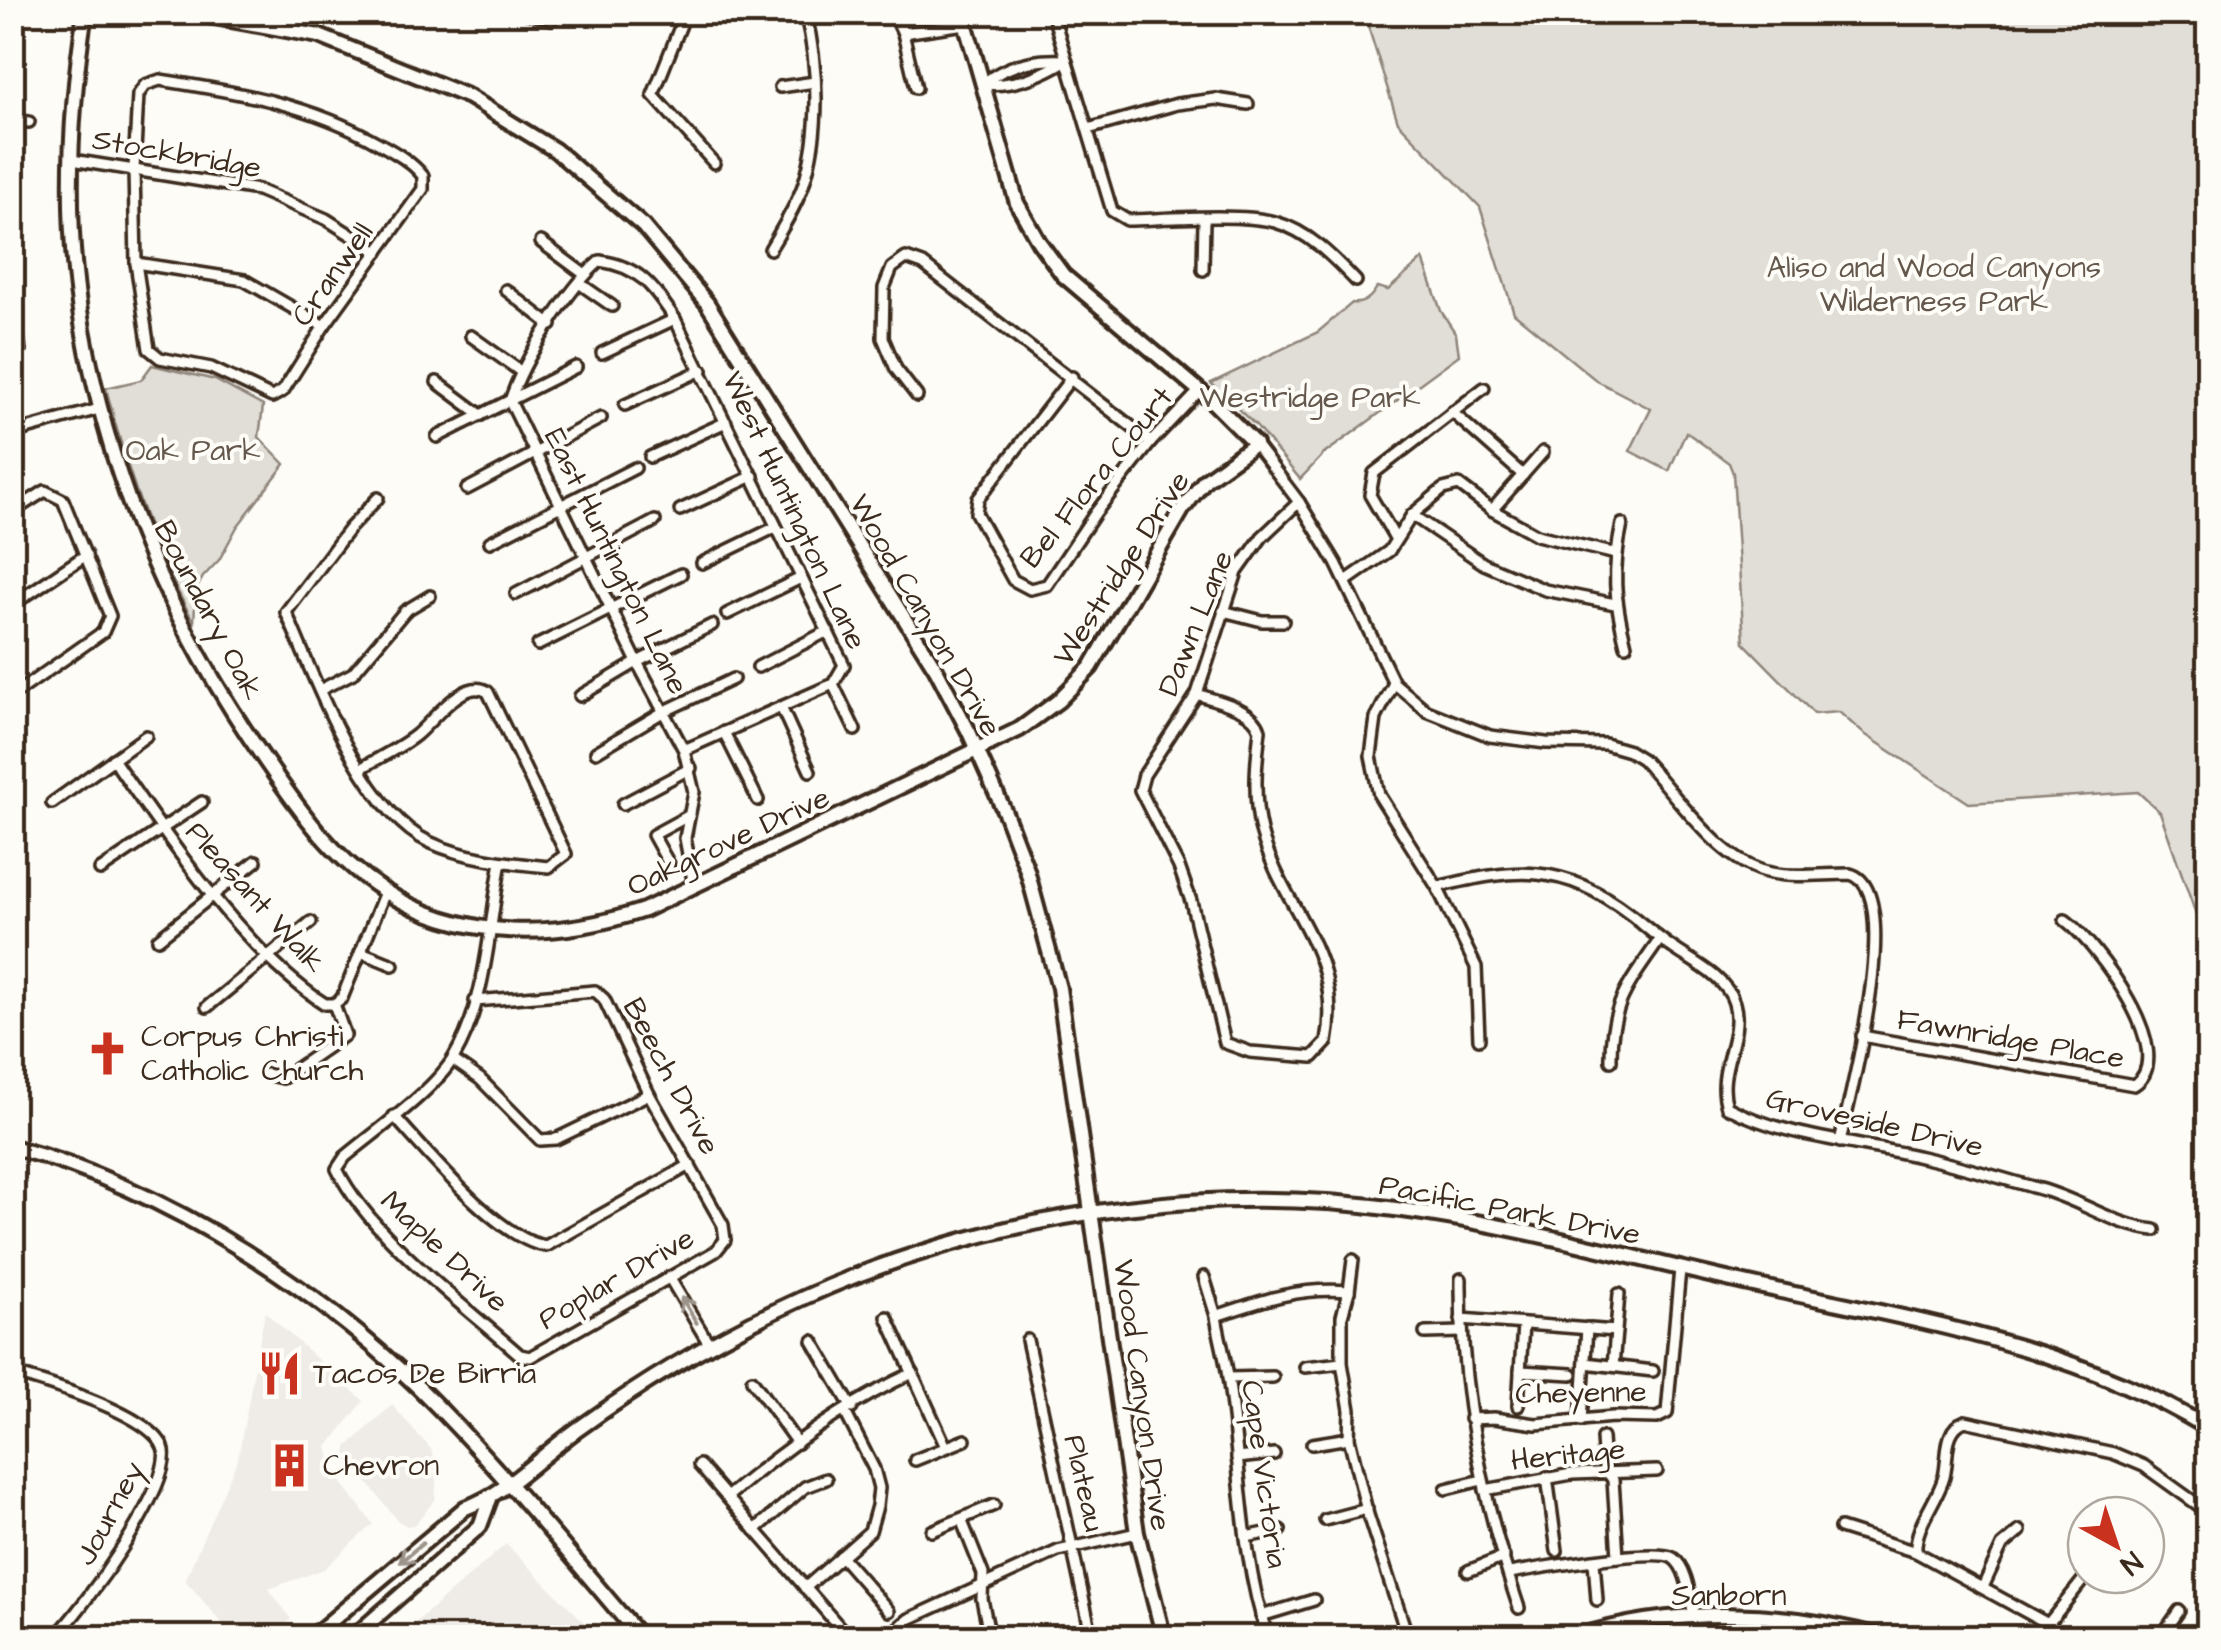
<svg xmlns="http://www.w3.org/2000/svg" width="2221" height="1650" font-family="'Architects Daughter',sans-serif">
<style>
.built{fill:#efece7}
.green{fill:#e1ded7;stroke:#8e847a;stroke-width:2.5}
.lines{fill:none;stroke-linecap:round;stroke-linejoin:round}
.street-casing{stroke:#3b2a1e;stroke-width:16}
.secondary-casing{stroke:#3b2a1e;stroke-width:20}
.street{stroke:#fdfcf7;stroke-width:9}
.secondary{stroke:#fdfcf7;stroke-width:12}
.oneway{stroke:#9c938a}
.labels{text-anchor:middle;stroke-width:8;stroke-linejoin:round;paint-order:stroke}
.street-label{font-size:30px;fill:#3b2a1e;stroke:#fdfcf7}
.park-label{font-size:30px;fill:#64574c;stroke:#fdfcf7}
.poi-label{font-size:30px;fill:#3b2a1e;stroke:#fdfcf7;text-anchor:start}
</style>
<rect width="100%" height="100%" fill="#fdfcf7"/>
<filter id="ink" filterUnits="userSpaceOnUse"><feTurbulence type="fractalNoise" baseFrequency=".01" numOctaves="2"/><feDisplacementMap in="SourceGraphic" scale="20" xChannelSelector="R" yChannelSelector="G"/><feConvolveMatrix kernelMatrix="1 2 1 2 8 2 1 2 1" color-interpolation-filters="sRGB"/></filter>
<g filter="url(#ink)">
<g class="built">
<polygon points="265,1312 364,1401 327,1447 334,1472 373,1524 324,1569 269,1589 291,1619 270,1637 234,1637 185,1580 238,1458"/>
<polygon points="392,1405 431,1449 437,1466 435,1500 414,1525 407,1526 398,1521 346,1456 347,1447"/>
<polygon points="506,1544 599,1637 399,1637"/>
</g>
<g class="green">
<polygon points="1364,13 2208,13 2208,939 2200,926 2160,812 2138,792 1969,803 1863,733 1839,712 1814,714 1744,643 1733,473 1729,463 1686,432 1669,471 1630,451 1651,409 1597,381 1514,313 1480,207 1398,122"/>
<path d="M1423,259L1441,311L1456,334L1459,355L1324,454L1300,479L1256,426L1211,383L1318,332L1352,303C1363,305 1372,297 1377,287L1388,290Z"/>
<path d="M152,365L215,380L263,406L259,437L285,464L237,527L219,560L203,577L196,590L194,622C153,549 126,469 106,388L141,380Z"/>
<polygon points="1705,1625 1796,1629 1798,1637 1627,1636"/>
</g>
<g class="lines">
<defs>
<g id="street">
<polyline points="524,12 552,19"/>
<polyline points="686,12 653,95 714,163"/>
<polyline points="893,12 903,33 916,88"/>
<path d="M1052,12L1112,211L1127,220C1166,219 1238,213 1275,222C1308,231 1333,257 1356,281"/>
<polyline points="903,33 965,24"/>
<path d="M160,80C237,92 311,104 380,144C396,153 412,162 423,176V189L324,326L283,391L272,397L211,368L160,358L149,349L136,263L134,169L138,95L145,85Z"/>
<path d="M983,84C1006,64 1035,58 1066,60"/>
<path d="M983,84C1012,87 1039,77 1065,61"/>
<polyline points="780,87 815,82"/>
<polyline points="12,120 29,122"/>
<polyline points="1088,129 1177,104 1216,99 1248,104"/>
<polyline points="72,160 258,190 326,219 378,252"/>
<polyline points="541,242 584,274"/>
<path d="M770,249C782,229 795,208 803,186C821,132 819,67 805,12"/>
<polyline points="136,263 244,280 324,326"/>
<polyline points="1203,270 1204,219"/>
<polyline points="579,283 612,306"/>
<polyline points="12,289 20,351 12,363"/>
<polyline points="506,290 551,325"/>
<polyline points="471,336 520,371"/>
<polyline points="602,353 675,319"/>
<polyline points="1072,377 978,499 976,513 1013,580 1030,589 1047,585 1096,512 1151,442 1199,391"/>
<polyline points="437,382 481,415"/>
<polyline points="917,396 896,369 883,338 884,288 892,268 906,258 923,264 1151,442"/>
<polyline points="625,405 702,370"/>
<polyline points="1452,412 1523,475"/>
<polyline points="12,433 99,409"/>
<polyline points="437,437 576,367"/>
<path d="M1255,444L1299,502L1336,563L1394,683L1427,711L1490,736L1546,743L1605,744L1629,751L1642,759C1677,795 1720,864 1771,873C1796,878 1824,874 1850,874C1907,888 1849,1099 1840,1142"/>
<polyline points="650,457 726,422"/>
<polyline points="467,489 601,418"/>
<polyline points="680,510 753,476"/>
<polyline points="1492,510 1543,452"/>
<polyline points="12,512 45,491 63,500 110,616 103,632 12,696"/>
<polyline points="1412,515 1484,564 1545,590 1615,604"/>
<path d="M1622,524C1612,571 1614,599 1626,645"/>
<polyline points="1395,538 1370,495 1374,473 1484,388"/>
<polyline points="490,542 635,468"/>
<polyline points="702,563 776,527"/>
<polyline points="1346,581 1389,551 1412,515 1443,489 1459,485 1492,510 1537,535 1616,554"/>
<polyline points="516,594 655,521"/>
<polyline points="12,605 86,555"/>
<polyline points="1223,611 1262,621 1283,621"/>
<polyline points="727,614 801,578"/>
<polyline points="538,645 681,574"/>
<polyline points="758,667 828,631"/>
<polyline points="1394,683 1376,718 1371,756 1379,795 1437,887 1476,967 1479,1039"/>
<polyline points="833,684 855,730"/>
<polyline points="320,690 353,673 405,611 430,596"/>
<path d="M1197,694C1218,702 1254,708 1260,730C1256,763 1253,798 1261,831C1282,909 1344,953 1327,1042L1313,1057L1250,1052L1225,1043L1191,901L1179,867L1140,790L1144,775L1197,694L1237,572L1262,537L1299,502"/>
<polyline points="580,696 637,662 712,625"/>
<polyline points="781,707 810,771"/>
<polyline points="724,732 758,800"/>
<path d="M684,750L833,684L844,665L675,319C653,287 641,267 600,261C568,288 523,361 510,401L637,662L684,750L694,792L685,838L694,886"/>
<polyline points="596,752 663,712 733,679"/>
<path d="M113,759C167,838 245,952 325,1004H334L342,998L385,892"/>
<path d="M360,769C378,758 400,748 416,735C433,721 465,676 488,692L566,854L549,867C510,863 465,859 429,842C362,810 315,679 286,612L349,529L378,498"/>
<polyline points="52,803 146,736"/>
<polyline points="623,804 691,768"/>
<polyline points="669,864 653,835 688,816"/>
<polyline points="100,870 202,802"/>
<path d="M1437,887C1516,868 1562,862 1631,915C1645,926 1658,938 1673,948C1693,962 1727,978 1734,1003C1744,1037 1715,1070 1727,1107C1786,1138 1857,1142 1921,1157C1961,1166 2001,1178 2040,1189C2081,1200 2112,1225 2155,1230"/>
<polyline points="158,939 256,861"/>
<polyline points="361,952 393,965"/>
<path d="M475,1001L595,991L604,999L649,1094L723,1225L725,1240L716,1251L530,1357L520,1355C464,1305 369,1235 337,1169L345,1157C376,1131 434,1091 454,1057C487,1001 489,925 501,862"/>
<polyline points="207,1007 311,922"/>
<path d="M1862,1036L2134,1085C2181,1055 2095,942 2065,920"/>
<polyline points="453,1060 480,1079 540,1140 556,1139 649,1094"/>
<path d="M1611,1061C1610,1003 1629,985 1660,939"/>
<polyline points="266,1074 283,1078 345,1035 334,1004"/>
<path d="M394,1116C426,1151 500,1241 546,1246L690,1165"/>
<polyline points="669,1277 709,1344"/>
<polyline points="1204,1277 1216,1316"/>
<path d="M1461,1279C1460,1391 1483,1502 1519,1608"/>
<polyline points="1349,1291 1353,1260"/>
<polyline points="887,1317 946,1447"/>
<polyline points="1461,1319 1616,1331 1619,1294"/>
<polyline points="1425,1333 1462,1332"/>
<polyline points="1027,1340 1092,1638"/>
<polyline points="813,1341 852,1408"/>
<polyline points="1585,1363 1653,1371"/>
<polyline points="1613,1366 1616,1331"/>
<polyline points="1305,1367 1342,1363"/>
<polyline points="1520,1371 1572,1374"/>
<path d="M12,1373C46,1383 150,1414 163,1447C177,1481 81,1612 54,1638"/>
<polyline points="1228,1378 1273,1377"/>
<polyline points="752,1380 797,1443"/>
<polyline points="1518,1406 1523,1324"/>
<polyline points="1470,1419 1494,1418 1536,1424 1613,1417 1657,1418 1667,1413 1680,1269"/>
<polyline points="1581,1421 1587,1328"/>
<polyline points="1602,1438 1604,1467 1613,1480 1618,1557"/>
<polyline points="1312,1444 1349,1438"/>
<polyline points="1237,1458 1274,1454"/>
<polyline points="915,1460 965,1440"/>
<polyline points="699,1465 849,1638"/>
<polyline points="1547,1477 1557,1551"/>
<polyline points="1446,1489 1482,1480"/>
<polyline points="1485,1490 1572,1474 1657,1471"/>
<path d="M727,1497C783,1450 846,1403 913,1373"/>
<polyline points="961,1519 983,1574 982,1599 990,1638"/>
<polyline points="1325,1520 1367,1509"/>
<polyline points="1840,1528 1916,1552"/>
<polyline points="755,1530 805,1487 826,1479"/>
<polyline points="932,1531 994,1505"/>
<polyline points="1246,1537 1280,1530"/>
<polyline points="841,1556 889,1611"/>
<polyline points="1594,1561 1597,1600"/>
<polyline points="1468,1571 1504,1557"/>
<path d="M1509,1573C1535,1569 1656,1547 1673,1558C1688,1568 1690,1600 1694,1616"/>
<polyline points="1983,1587 2002,1546 2020,1531"/>
<polyline points="805,1588 870,1531 877,1506 879,1488 874,1469 845,1412"/>
<polyline points="1261,1616 1314,1600"/>
<polyline points="2048,1624 2087,1575"/>
<polyline points="886,1638 909,1619 1058,1551 1137,1533"/>
<path d="M1268,1638C1240,1554 1241,1463 1228,1377C1225,1356 1219,1336 1216,1316C1263,1300 1298,1287 1349,1291L1342,1316V1363L1350,1410L1349,1438L1368,1515L1408,1638"/>
<path d="M2064,1638L2048,1624L1916,1552C1914,1526 1937,1502 1944,1477C1949,1457 1943,1429 1965,1421L2113,1453L2144,1466L2208,1512"/>
<polyline points="2160,1638 2179,1611"/>
</g>
<g id="secondary">
<path d="M85,12C69,116 64,225 83,329C112,491 173,628 267,763C300,811 333,858 383,890C462,942 558,939 644,910L1020,729L1058,701L1091,667L1182,510L1205,480L1255,444L1214,403L1063,275L1039,242L1017,203L962,12"/>
<polyline points="187,12 319,36 469,97 555,150 643,226 707,303 936,669 969,732 1006,815 1027,870 1059,988 1137,1533 1164,1638"/>
<path d="M12,1147C169,1189 328,1293 441,1410C511,1482 575,1561 641,1638"/>
<path d="M311,1638L465,1508C509,1492 540,1456 578,1429C664,1367 756,1315 855,1276C1027,1209 1220,1184 1403,1210C1526,1227 1646,1262 1767,1288C1916,1320 2076,1347 2208,1428"/>
<polyline points="352,1638 480,1526 490,1499"/>
<path d="M1573,1638C1674,1606 1784,1609 1886,1638"/>
</g>
</defs>
<use href="#street" class="street-casing"/>
<use href="#secondary" class="secondary-casing"/>
<use href="#street" class="street"/>
<use href="#secondary" class="secondary"/>
</g>
<defs><path id="oneway-shaft" d="M-6 0H5M1.5-3L5.5 0L1.5 3" fill="none" stroke-width="1.6" stroke-linecap="round" stroke-linejoin="round" transform="scale(2.5)"/></defs>
<g class="oneway">
<use href="#oneway-shaft" transform="translate(689 1310) rotate(-121)"/>
<use href="#oneway-shaft" transform="translate(411 1553) rotate(140)"/>
</g>
</g>
<defs>
<symbol id="church-bare" viewBox="-9 -9 18 18"><path d="M-1.2-6h2.4v3.5h3.3v2.4h-3.3V6h-2.4V-.1h-3.3v-2.4h3.3Z" fill="#c8321e" stroke="#fdfcf7" stroke-width="2.5" paint-order="stroke"/></symbol>
<symbol id="restaurant-bare" viewBox="-9 -9 18 18"><path d="M-5-6h1v4h1v-4h1v4h1v-4h1v5L-1.5 .5V6h-2V.5L-5-1ZM5-6V6H3V1.5H1.5Q1.5-4 5-6Z" fill="#c8321e" stroke="#fdfcf7" stroke-width="2.5" paint-order="stroke"/></symbol>
<symbol id="building-bare" viewBox="-9 -9 18 18"><path d="M-4-6H4V6H1V3H-1V6H-4ZM-2.5-4.3h1.7v1.8h-1.7ZM.8-4.3h1.7v1.8H.8ZM-2.5-1h1.7V.8h-1.7ZM.8-1h1.7V.8H.8Z" fill="#c8321e" stroke="#fdfcf7" stroke-width="2.5" paint-order="stroke"/></symbol>
</defs>
<g fill-rule="evenodd">
<use href="#church-bare" x="76" y="1022" width="63" height="63"/>
<use href="#restaurant-bare" x="248" y="1342" width="63" height="63"/>
<use href="#building-bare" x="258" y="1434" width="63" height="63"/>
</g>
<g class="labels">
<g class="street-label">
<text transform="translate(177 153) rotate(10)" y="10">Stockbridge</text>
<text transform="translate(332 274) rotate(-55)" y="10">Cranwell</text>
<text transform="translate(1096 477) rotate(-51)" y="10">Bel Flora Court</text>
<text transform="translate(795 510) rotate(65)" y="10">West Huntington Lane</text>
<text transform="translate(617 561) rotate(64)" y="10">East Huntington Lane</text>
<text transform="translate(1121 568) rotate(-57)" y="10">Westridge Drive</text>
<text transform="translate(209 610) rotate(62)" y="10">Boundary Oak</text>
<text transform="translate(926 615) rotate(60)" y="10">Wood Canyon Drive</text>
<text transform="translate(1195 623) rotate(-68)" y="10">Dawn Lane</text>
<text transform="translate(728 841) rotate(-25)" y="10">Oakgrove Drive</text>
<text transform="translate(256 897) rotate(48)" y="10">Pleasant Walk</text>
<text transform="translate(2011 1038) rotate(10)" y="10">Fawnridge Place</text>
<text transform="translate(672 1076) rotate(62)" y="10">Beech Drive</text>
<text transform="translate(1875 1122) rotate(13)" y="10">Groveside Drive</text>
<text transform="translate(1510 1209) rotate(11)" y="10">Pacific Park Drive</text>
<text transform="translate(445 1251) rotate(43)" y="10">Maple Drive</text>
<text transform="translate(616 1278) rotate(-30)" y="10">Poplar Drive</text>
<text transform="translate(1581 1392) rotate(-1)" y="10">Cheyenne</text>
<text transform="translate(1143 1395) rotate(82)" y="10">Wood Canyon Drive</text>
<text transform="translate(1568 1454) rotate(-6)" y="10">Heritage</text>
<text transform="translate(1265 1474) rotate(82)" y="10">Cape Victoria</text>
<text transform="translate(1085 1483) rotate(77)" y="10">Plateau</text>
<text transform="translate(109 1513) rotate(-62)" y="10">Journey</text>
<text x="1729" y="1605">Sanborn</text>
</g>
<g class="park-label">
<text x="1934" y="277">Aliso and Wood Canyons<tspan x="1934" dy="34">Wilderness Park</tspan></text>
<text x="1310" y="407">Westridge Park</text>
<text x="193" y="460">Oak Park</text>
</g>
<g class="poi-label">
<text x="141" y="1046">Corpus Christi<tspan x="141" dy="34">Catholic Church</tspan></text>
<text x="313" y="1383">Tacos De Birria</text>
<text x="323" y="1475">Chevron</text>
</g>
</g>
<rect width="2221" height="1650" fill="none" stroke="#fdfcf7" stroke-width="50"/>
<rect x="25" y="25" width="2171" height="1600" fill="none" stroke="#3b2a1e" stroke-width="4" filter="url(#ink)"/>
<g transform="translate(2116 1545) rotate(140)"><circle r="48" fill="#fdfcf7" stroke="#afa8a0" stroke-width="2.5"/>
<path d="M0-8L18 38L0 25L-18 38Z" fill="#c8321e"/>
<text y="-15" font-size="28" font-weight="bold" text-anchor="middle" fill="#3b2a1e">N</text>
</g>
</svg>
